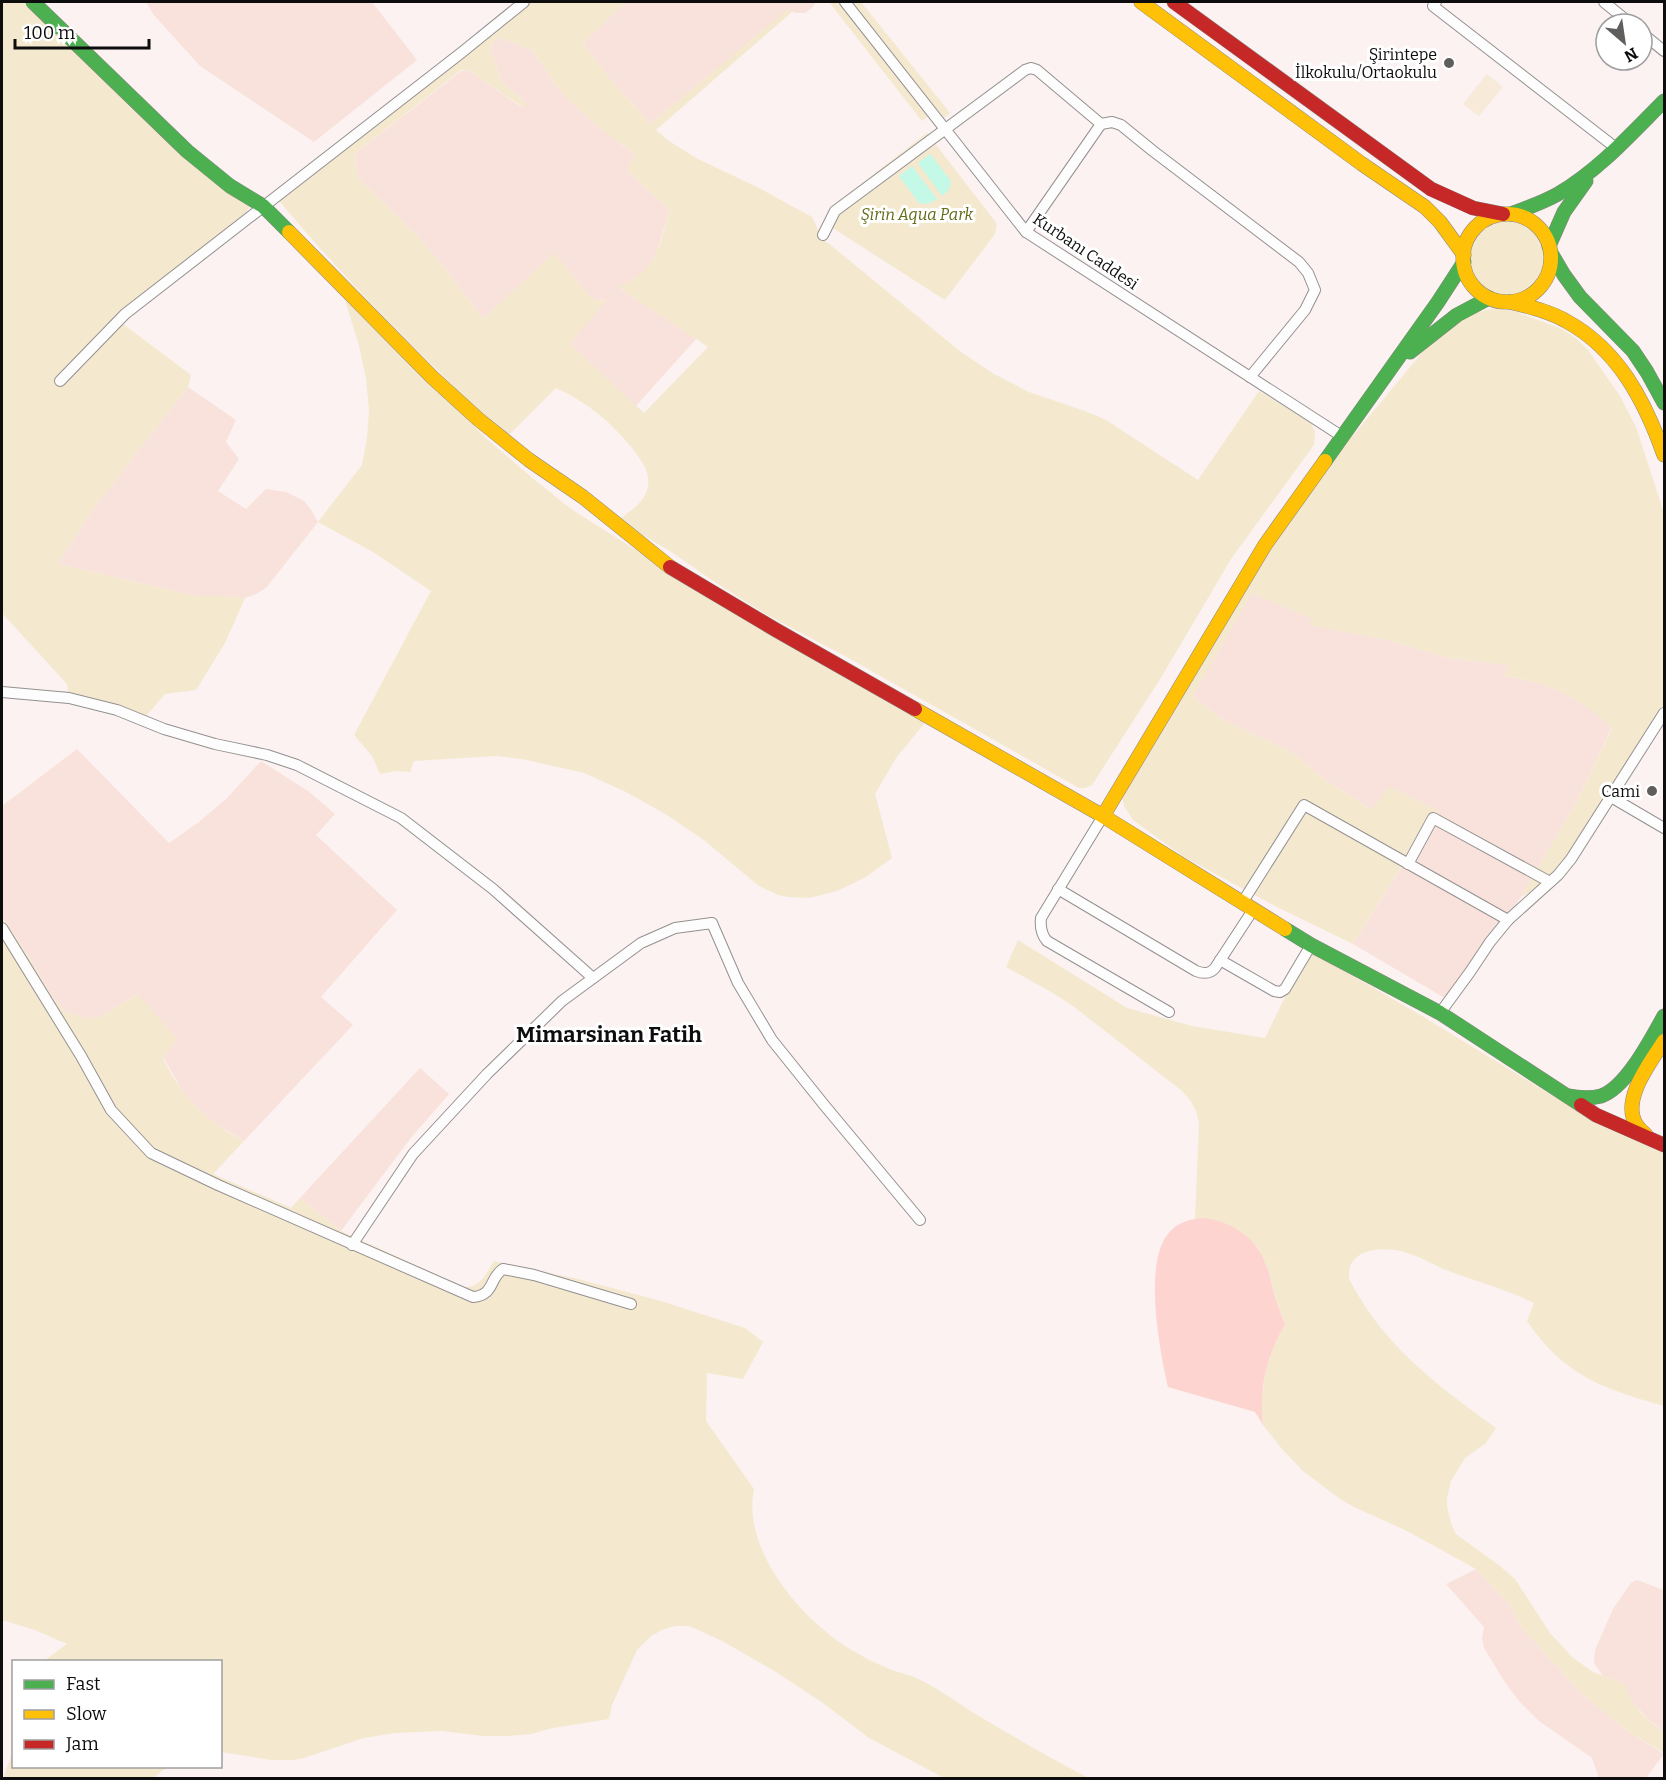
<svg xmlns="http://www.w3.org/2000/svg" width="1666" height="1780" font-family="Bitter,serif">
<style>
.farmland{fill:#f9e2dc}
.green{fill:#f4e9cf;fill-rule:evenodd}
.sand{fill:#fdd4d0}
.pitch{fill:#f7ead9}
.water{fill:#c4f9e8}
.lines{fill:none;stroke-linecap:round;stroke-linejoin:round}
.street-casing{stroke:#949090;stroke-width:12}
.fast-casing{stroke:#8b8786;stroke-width:15}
.slow-casing{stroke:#8b8786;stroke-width:15}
.jam-casing{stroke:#8b8786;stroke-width:15}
.street{stroke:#fefdfd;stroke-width:10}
.fast{stroke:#4caf50;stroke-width:14}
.slow{stroke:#ffc107;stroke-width:14}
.jam{stroke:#c62828;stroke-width:14}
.poi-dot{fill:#605d5d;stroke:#fff;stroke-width:2}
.labels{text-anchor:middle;stroke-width:6;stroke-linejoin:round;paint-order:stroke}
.poi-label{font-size:16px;fill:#0d0d0d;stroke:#fff;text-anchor:end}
.park-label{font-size:16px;font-style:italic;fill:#626b17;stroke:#fff}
.street-label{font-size:16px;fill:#0d0d0d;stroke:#fff}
.district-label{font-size:22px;font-weight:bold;fill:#0d0d0d;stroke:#fff}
</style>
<rect width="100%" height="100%" fill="#fbf2f1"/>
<g class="farmland">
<polygon points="146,2 372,2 417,60 314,142 200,66 153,14"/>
<polygon points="625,2 816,2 812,8 805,13 796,13 788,10 650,124 611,80 583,43 623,5"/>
<polygon points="501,38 532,50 558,88 619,143 635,154 627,170 670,211 656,253 649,266 639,276 619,288 697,338 636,406 569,344 606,300 598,301 592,299 554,254 483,319 443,266 417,235 362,182 357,174 355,164 357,152 461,71 470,71 521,107 526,103 502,81 490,49 494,40"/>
<polygon points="188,387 236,420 226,442 239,459 218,491 246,509 266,489 286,492 304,501 312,511 318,522 266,588 256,594 245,598 226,596 196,596 58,564 94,508"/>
<polygon points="1252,592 1313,619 1310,624 1387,640 1449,658 1509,665 1505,676 1541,683 1567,694 1591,709 1612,727 1577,801 1521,897 1448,1000 1353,944 1437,811 1372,810 1323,778 1290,751 1223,720 1192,695"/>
<polygon points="77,749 169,843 199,822 226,799 261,761 308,791 335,814 316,835 397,910 321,997 353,1025 244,1141 211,1121 184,1094 163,1057 138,994 100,1017 86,1018 66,1012 51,996 31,960 2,917 2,806"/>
<polygon points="420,1068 449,1094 410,1139 341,1231 300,1198"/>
<polygon points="1476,1569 1510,1605 1521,1627 1582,1694 1629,1732 1664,1754 1646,1778 1599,1778 1592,1758 1539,1721 1519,1701 1506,1684 1484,1648 1482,1638 1484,1627 1446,1584"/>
<polygon points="1637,1580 1664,1590 1664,1732 1649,1720 1634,1704 1627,1693 1625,1684 1603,1676 1594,1663 1595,1650 1613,1609 1631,1583"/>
</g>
<g class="green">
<polygon points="2,2 34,2 253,203 222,243 119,321 191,375 188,387 94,508 58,564 196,596 226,596 245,598 225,643 196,690 165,694 140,723 121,715 69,701 67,684 2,613"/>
<path d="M527,2H625L623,5L583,43L611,80L650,124L788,9L792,12L656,130L669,141L696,158L759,188L812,217L822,238L961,352L994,374L1029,392L1085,411L1106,420L1198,480L1259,391L1311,423L1315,432L1314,445L1231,559L1162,676L1092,785L1085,788H1079L845,656L765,614L716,583L670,551L618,521C628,512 643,504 647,490C652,474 642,461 632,448C611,422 587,402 556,388L506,438C428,360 347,284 277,198ZM501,38L532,50L558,88L573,104L604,132L635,154L627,170L670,211C663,233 658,260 639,275C633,280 625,283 618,287L708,347L644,413L570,344L608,298L602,301L592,299L554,253L483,319L443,266L417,235L362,182C355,172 354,163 357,152L461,70L470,71L522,107L526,106V103L502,81L490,49L494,40Z"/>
<polygon points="829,2 838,2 929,116 922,121"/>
<polygon points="850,2 861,2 950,113 943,119"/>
<polygon points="927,133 997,224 995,234 945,300 825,223 830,208"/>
<circle cx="1507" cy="258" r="38"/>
<polygon points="345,300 487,439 530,476 571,509 701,591 928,719 896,758 875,794 892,858 866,877 837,891 809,898 788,897 778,895 759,886 705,841 667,815 626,792 584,773 522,759 496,756 414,761 410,772 396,771 380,774 372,756 354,735 431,591 373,552 318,522 362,465 367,438 369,410 366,378 359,346"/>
<path d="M1496,308L1514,311L1562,329L1577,339L1588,350L1620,396L1636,427L1664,513V705L1625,767L1572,857L1532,891L1521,897L1577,801L1612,728C1582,698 1546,681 1504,676L1508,665L1449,658L1387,640L1309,625L1312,619L1252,593L1193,696L1223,720L1290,751L1323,778L1372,810L1389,786L1437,810L1353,944L1277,907L1184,857L1133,820L1124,806L1122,795L1264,554L1331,462L1431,342L1473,313Z"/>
<path d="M2,917L31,960L51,996L66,1012L86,1018L100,1017L138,994L177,1039L163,1058C180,1095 207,1122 244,1141L213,1174L291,1208L300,1198L341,1231L464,1287C481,1288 486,1273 494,1261L578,1279L661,1301L745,1328L763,1342L743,1379L707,1373L706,1421L754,1489C741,1552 806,1625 857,1653C870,1661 884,1667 898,1672C904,1674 910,1675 916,1678C936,1687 955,1701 974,1713C1012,1736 1050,1758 1089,1778H944L869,1738L823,1703L776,1672L722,1641L694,1628L688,1626H675L662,1630L651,1636L637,1650L612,1705L609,1719L553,1728L531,1734L508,1736H483L442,1731L395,1733L364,1738L304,1758L293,1760H271L221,1752L220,1662L44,1661L67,1644L35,1630L2,1620Z"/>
<path d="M1018,940L1127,1008L1192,1026L1265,1038L1308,950L1422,1016L1553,1096L1664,1151V1406C1604,1389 1564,1376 1527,1321L1534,1303C1507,1290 1479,1282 1451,1272C1435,1266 1420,1256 1404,1252C1382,1246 1346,1248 1349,1279C1385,1348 1435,1383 1496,1428L1486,1443L1465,1458L1451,1481L1447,1498V1507L1452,1526L1456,1534L1500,1566L1515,1579L1550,1633L1572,1657L1593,1672L1625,1684C1630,1705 1647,1720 1664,1732V1753L1629,1732L1582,1694L1521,1627L1510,1605L1476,1569L1407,1531L1354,1507L1340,1499L1303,1471L1282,1449L1263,1425L1261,1402L1266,1368L1273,1346L1285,1325C1281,1313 1276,1301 1273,1289C1271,1282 1270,1274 1267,1267C1256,1235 1228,1218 1195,1219L1199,1123L1196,1111L1190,1100L1182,1091L1073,1006L1051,992L1006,967Z"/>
<polygon points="13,1752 14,1766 167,1767 153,1778 3,1778"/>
</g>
<path class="sand" d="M1204,1218C1234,1222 1257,1238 1267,1267C1270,1274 1271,1282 1273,1290C1276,1302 1281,1313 1285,1325C1266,1356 1259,1389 1263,1425L1255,1412L1168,1387C1160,1352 1143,1264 1168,1234C1177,1222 1190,1219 1204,1218Z"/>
<polygon class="pitch" points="1487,74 1503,87 1479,116 1463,104"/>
<g class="water">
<polygon points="930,154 951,181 949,190 942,196 918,163"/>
<path d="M912,166L937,199C931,203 926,205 919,203L899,176Z"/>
</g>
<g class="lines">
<defs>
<g id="street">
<polyline points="845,2 1026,232 1343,437"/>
<polyline points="1436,2 1433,6 1616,148"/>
<polyline points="1604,2 1631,24"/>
<polyline points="1642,33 1664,51"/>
<polyline points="1101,124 1112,122 1121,125 1153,151 1299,262 1308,273 1315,290 1305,310 1250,377"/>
<polyline points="823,235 835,211 1025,70 1031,68 1037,70 1101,124 1026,232"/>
<polyline points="60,381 125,314 461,53 524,2"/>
<polyline points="2,692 69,698 117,710 164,729 215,744 267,755 297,765 401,818 493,889 593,978"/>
<polyline points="1611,797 1664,828"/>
<path d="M1103,816L1041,918C1040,927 1041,934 1047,941L1169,1012"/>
<polyline points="1408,864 1433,818 1550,882"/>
<path d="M1058,889L1196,971C1204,974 1210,974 1215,968L1253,910"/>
<polyline points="1242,903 1304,805 1508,920"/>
<path d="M2,928L81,1056L111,1110L151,1153L218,1185L473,1297C495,1295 489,1278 503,1269L534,1275L631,1304"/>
<polyline points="1220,960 1274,991 1280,992 1285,989 1311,945"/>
<polyline points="1440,1013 1470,972 1490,942 1508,920 1558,875 1571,859 1664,713"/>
<polyline points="352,1245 413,1154 487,1074 562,1001 641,943 675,928 712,923 738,983 772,1040 825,1106 920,1220"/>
</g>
<g id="fast">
<polyline points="33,2 187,151 230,186 263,206 289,232"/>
<path d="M1511,214C1527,208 1544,202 1558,194C1599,170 1631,134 1664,101"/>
<polyline points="1549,246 1564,212 1586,181"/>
<polyline points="1551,253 1564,275 1580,297 1633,351 1647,372 1664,403"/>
<polyline points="1410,352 1457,315 1489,298"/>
<polyline points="1325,461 1438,302 1464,262"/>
<polyline points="1285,929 1311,945 1440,1013 1581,1105"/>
<path d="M1568,1096C1579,1098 1590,1099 1601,1096C1626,1088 1651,1039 1664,1016"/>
</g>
<g id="slow">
<polyline points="1141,2 1362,164 1425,207 1440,222 1464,255"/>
<circle cx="1507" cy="258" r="44"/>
<polyline points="289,232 432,377 478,419 529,460 583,497 670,567"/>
<path d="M1510,302C1529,307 1549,311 1566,321C1618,349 1645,401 1664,455"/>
<polyline points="915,709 1103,816 1285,929"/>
<polyline points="1103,816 1265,545 1325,461"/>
<path d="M1646,1135C1643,1132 1638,1128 1636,1124C1621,1099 1651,1062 1664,1041"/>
</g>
<g id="jam">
<polyline points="1174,2 1431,189 1473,208 1503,214"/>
<polyline points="670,567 776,630 915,709"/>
<polyline points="1581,1105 1596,1115 1664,1145"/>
</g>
</defs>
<use href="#street" class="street-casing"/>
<use href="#fast" class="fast-casing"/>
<use href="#slow" class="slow-casing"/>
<use href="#jam" class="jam-casing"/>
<use href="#street" class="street"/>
<use href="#fast" class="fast"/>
<use href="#slow" class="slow"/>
<use href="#jam" class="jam"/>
</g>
<g class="poi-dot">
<circle cx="1449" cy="63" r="6"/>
<circle cx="1652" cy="791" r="6"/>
</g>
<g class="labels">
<g class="poi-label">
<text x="1437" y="60">Şirintepe<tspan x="1437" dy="18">İlkokulu/Ortaokulu</tspan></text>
<text x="1640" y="797">Cami</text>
</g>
<g class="park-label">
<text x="917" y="220">Şirin Aqua Park</text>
</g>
<g class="street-label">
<text transform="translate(1086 251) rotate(34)" y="6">Kurbanı Caddesi</text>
</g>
<g class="district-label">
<text x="609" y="1042">Mimarsinan Fatih</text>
</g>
</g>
<rect width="1666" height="1780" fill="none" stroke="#0d0d0d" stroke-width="6"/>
<rect x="12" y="1660" width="210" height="108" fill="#ffffff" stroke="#9e9e9e" stroke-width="1.5"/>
<rect x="24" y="1680" width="30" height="9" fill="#4caf50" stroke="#9e9e9e" stroke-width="1.5"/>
<text x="66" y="1690" font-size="18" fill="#0d0d0d">Fast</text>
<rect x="24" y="1710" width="30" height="9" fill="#ffc107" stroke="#9e9e9e" stroke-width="1.5"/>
<text x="66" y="1720" font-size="18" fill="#0d0d0d">Slow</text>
<rect x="24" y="1740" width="30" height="9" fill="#c62828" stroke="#9e9e9e" stroke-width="1.5"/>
<text x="66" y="1750" font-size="18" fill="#0d0d0d">Jam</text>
<g transform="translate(1624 42) rotate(151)"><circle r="28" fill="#ffffff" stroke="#9e9e9e" stroke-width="1.5"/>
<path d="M0-4.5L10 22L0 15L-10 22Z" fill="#605d5d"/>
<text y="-9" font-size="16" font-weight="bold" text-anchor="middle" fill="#0d0d0d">N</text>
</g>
<path d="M15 39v9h134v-9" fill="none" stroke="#0d0d0d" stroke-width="3"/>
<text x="24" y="39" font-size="18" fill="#0d0d0d" stroke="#ffffff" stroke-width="4.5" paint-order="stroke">100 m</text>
</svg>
